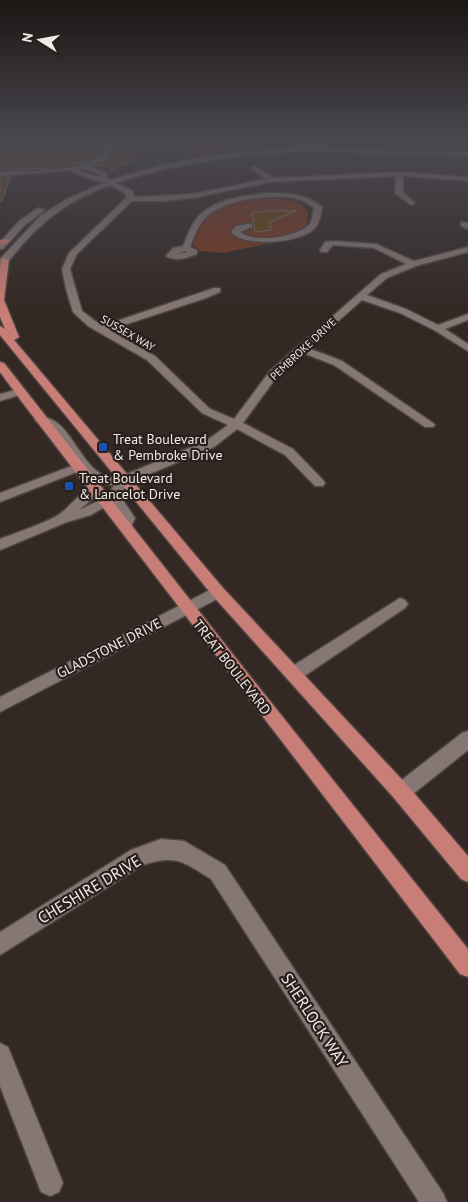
<svg xmlns="http://www.w3.org/2000/svg" width="468" height="1202" font-family="'PT Sans',sans-serif">
<style>
.green{fill:#7a361e}
.building{fill:#6c440d;stroke:#80776d}
.lines{fill:none;stroke-linecap:round;stroke-linejoin:round}
.minor-casing{stroke:#4f4541;stroke-width:3}
.major-casing{stroke:#4f4541;stroke-width:3}
.minor{fill:#857773;fill-rule:evenodd}
.major{fill:#c87e77;fill-rule:evenodd}
.transit-dot{fill:#1a4fb4;stroke:#291f1b;stroke-width:2}
.labels{text-anchor:middle;stroke-width:4.5;stroke-linejoin:round;paint-order:stroke}
.far-street-label{font-size:11px;fill:#f2eae7;stroke:#291f1b}
.poi-label{font-size:14px;fill:#f2eae7;stroke:#291f1b;text-anchor:start}
.street-label{font-size:14px;fill:#f2eae7;stroke:#291f1b}
.near-street-label{font-size:16px;fill:#f2eae7;stroke:#291f1b}
</style>
<rect width="100%" height="100%" fill="#332824"/>
<g class="green">
<polygon points="170,142 224,142 232,150 189,157 184,146 170,145"/>
<path d="M272,198L296,201L308,211L307,224L294,238L223,253L201,251L193,245C196,237 200,227 205,220C220,200 249,199 272,198Z"/>
</g>
<g class="building">
<polygon points="14,142 29,142 27,148 58,151 63,145 69,146 71,143 108,145 103,151 82,162 52,168 0,170 0,153 10,150"/>
<polygon points="119,145 141,148 134,160 111,171 110,166 97,166 109,158"/>
<polygon points="10,177 2,201 0,201 0,178"/>
<polygon points="264,211 296,211 270,222 271,230 255,232 252,213"/>
</g>
<g class="lines">
<defs>
<g id="minor">
<path d="M113,142H119C112,155 105,161 91,166L107,174V178L111,180C169,161 232,150 294,148C352,147 410,152 468,152V156C410,156 351,150 292,152C233,154 173,165 116,183L133,191L134,197L193,194L266,179L252,169L251,168L254,166L273,178L400,172L468,177V181L403,176V192L415,203L411,205L395,193L396,176L271,182L193,198L163,201H132L77,254L70,269L82,311L102,326L214,288H220V292L206,298L109,330L155,356L210,409L234,419L270,371L381,274L406,264L374,248L333,245L327,252H321L320,250L325,242L333,241L376,244L414,261L468,247V252L416,266L387,278L367,295L406,309L438,325L468,314V320L445,329L468,344V351L434,330L400,313L362,300L308,348L342,361L433,423L435,425L433,427H425L334,365L303,353L278,375L243,423L293,449L323,480L325,483L323,486H315L285,455L237,429L214,447L128,483L120,496L135,518L130,530H120L118,527L121,518L111,503L91,515L67,522L0,550V539C15,533 50,522 61,513C72,505 86,483 102,487L103,490L79,510L107,497L114,485C101,486 91,479 82,470L0,502V493L77,464C69,454 63,442 55,434C49,427 41,426 35,420L37,418C69,410 80,473 110,477C114,477 119,476 122,476L206,441L228,425L202,413L147,360L88,326L73,312L66,289L62,269L69,253L126,198V194L110,185C63,203 39,223 8,262L0,265V259L40,216L67,199L105,182L91,179L73,172L72,170L0,176V172C33,170 95,175 113,142ZM81,169H87L101,176H94L79,170Z"/>
<path d="M265,193C286,193 306,193 322,207C321,215 320,223 314,229C300,243 245,248 231,232L236,226L252,223V227L240,232C256,244 291,237 307,227L311,222L314,208C310,205 306,202 301,200C277,192 230,199 210,214C199,222 195,235 190,247L197,250V254C187,258 176,262 166,256L173,248L183,246C187,237 190,226 197,218C213,199 242,196 265,193ZM185,251L187,252L177,254Z"/>
<polygon points="38,208 45,210 25,225 3,249 0,249 0,242 19,221"/>
<polygon points="461,222 468,223 468,229 461,226"/>
<polygon points="19,389 23,390 24,392 23,394 0,401 0,394"/>
<polygon points="218,586 223,588 225,592 223,596 0,712 0,697"/>
<polygon points="400,598 405,600 408,604 405,608 300,679 294,681 288,679 286,674 288,669"/>
<polygon points="468,731 468,750 408,798 401,801 394,798 392,792 394,786 462,733"/>
<path d="M161,839L184,841L225,865L443,1193L447,1202H419L211,879C184,862 176,854 143,865L0,955V932L131,850Z"/>
<polygon points="0,1043 8,1047 63,1183 59,1192 50,1196 41,1192 0,1086"/>
</g>
<g id="major">
<polygon points="6,239 9,239 9,243 0,245 0,240"/>
<polygon points="2,258 9,260 4,300 19,337 14,340 223,588 408,786 468,856 468,882 461,879 394,798 213,596 0,335 0,326 5,329 0,317 0,266"/>
<polygon points="0,362 4,363 246,671 468,949 468,977 460,974 22,402 0,372"/>
</g>
</defs>
<use href="#minor" class="minor-casing"/>
<use href="#major" class="major-casing"/>
<use href="#minor" class="minor"/>
<use href="#major" class="major"/>
</g>
<linearGradient id="sky" x2="0" y2="1"><stop stop-color="#1c1614"/><stop offset="0.46" stop-color="#4a4850"/><stop offset="1" stop-color="#4a4850" stop-opacity="0"/></linearGradient>
<rect width="468" height="310" fill="url(#sky)"/>
<g class="transit-dot">
<rect x="98" y="442" width="10" height="10" rx="2.5"/>
<rect x="64" y="481" width="10" height="10" rx="2.5"/>
</g>
<g class="labels">
<g class="far-street-label">
<text transform="translate(128 333) rotate(30)" y="4">SUSSEX WAY</text>
<text transform="translate(303 349) rotate(-43)" y="4">PEMBROKE DRIVE</text>
</g>
<g class="poi-label">
<text x="113" y="444">Treat Boulevard<tspan x="113" dy="16">&amp; Pembroke Drive</tspan></text>
<text x="79" y="483">Treat Boulevard<tspan x="79" dy="16">&amp; Lancelot Drive</tspan></text>
</g>
<g class="street-label">
<text transform="translate(109 648) rotate(-27)" y="5">GLADSTONE DRIVE</text>
<text transform="translate(232 667) rotate(52)" y="5">TREAT BOULEVARD</text>
</g>
<g class="near-street-label">
<text transform="translate(89 889) rotate(-31)" y="6">CHESHIRE DRIVE</text>
<text transform="translate(315 1020) rotate(57)" y="6">SHERLOCK WAY</text>
</g>
</g>
<g transform="translate(40 40) rotate(281)" stroke="#291f1b" stroke-width="4" paint-order="stroke">
<path d="M0-4L9 19L0 12L-9 19Z" fill="#f2eae7"/>
<text y="-8" font-size="14" font-weight="bold" text-anchor="middle" fill="#f2eae7">N</text>
</g>
</svg>
